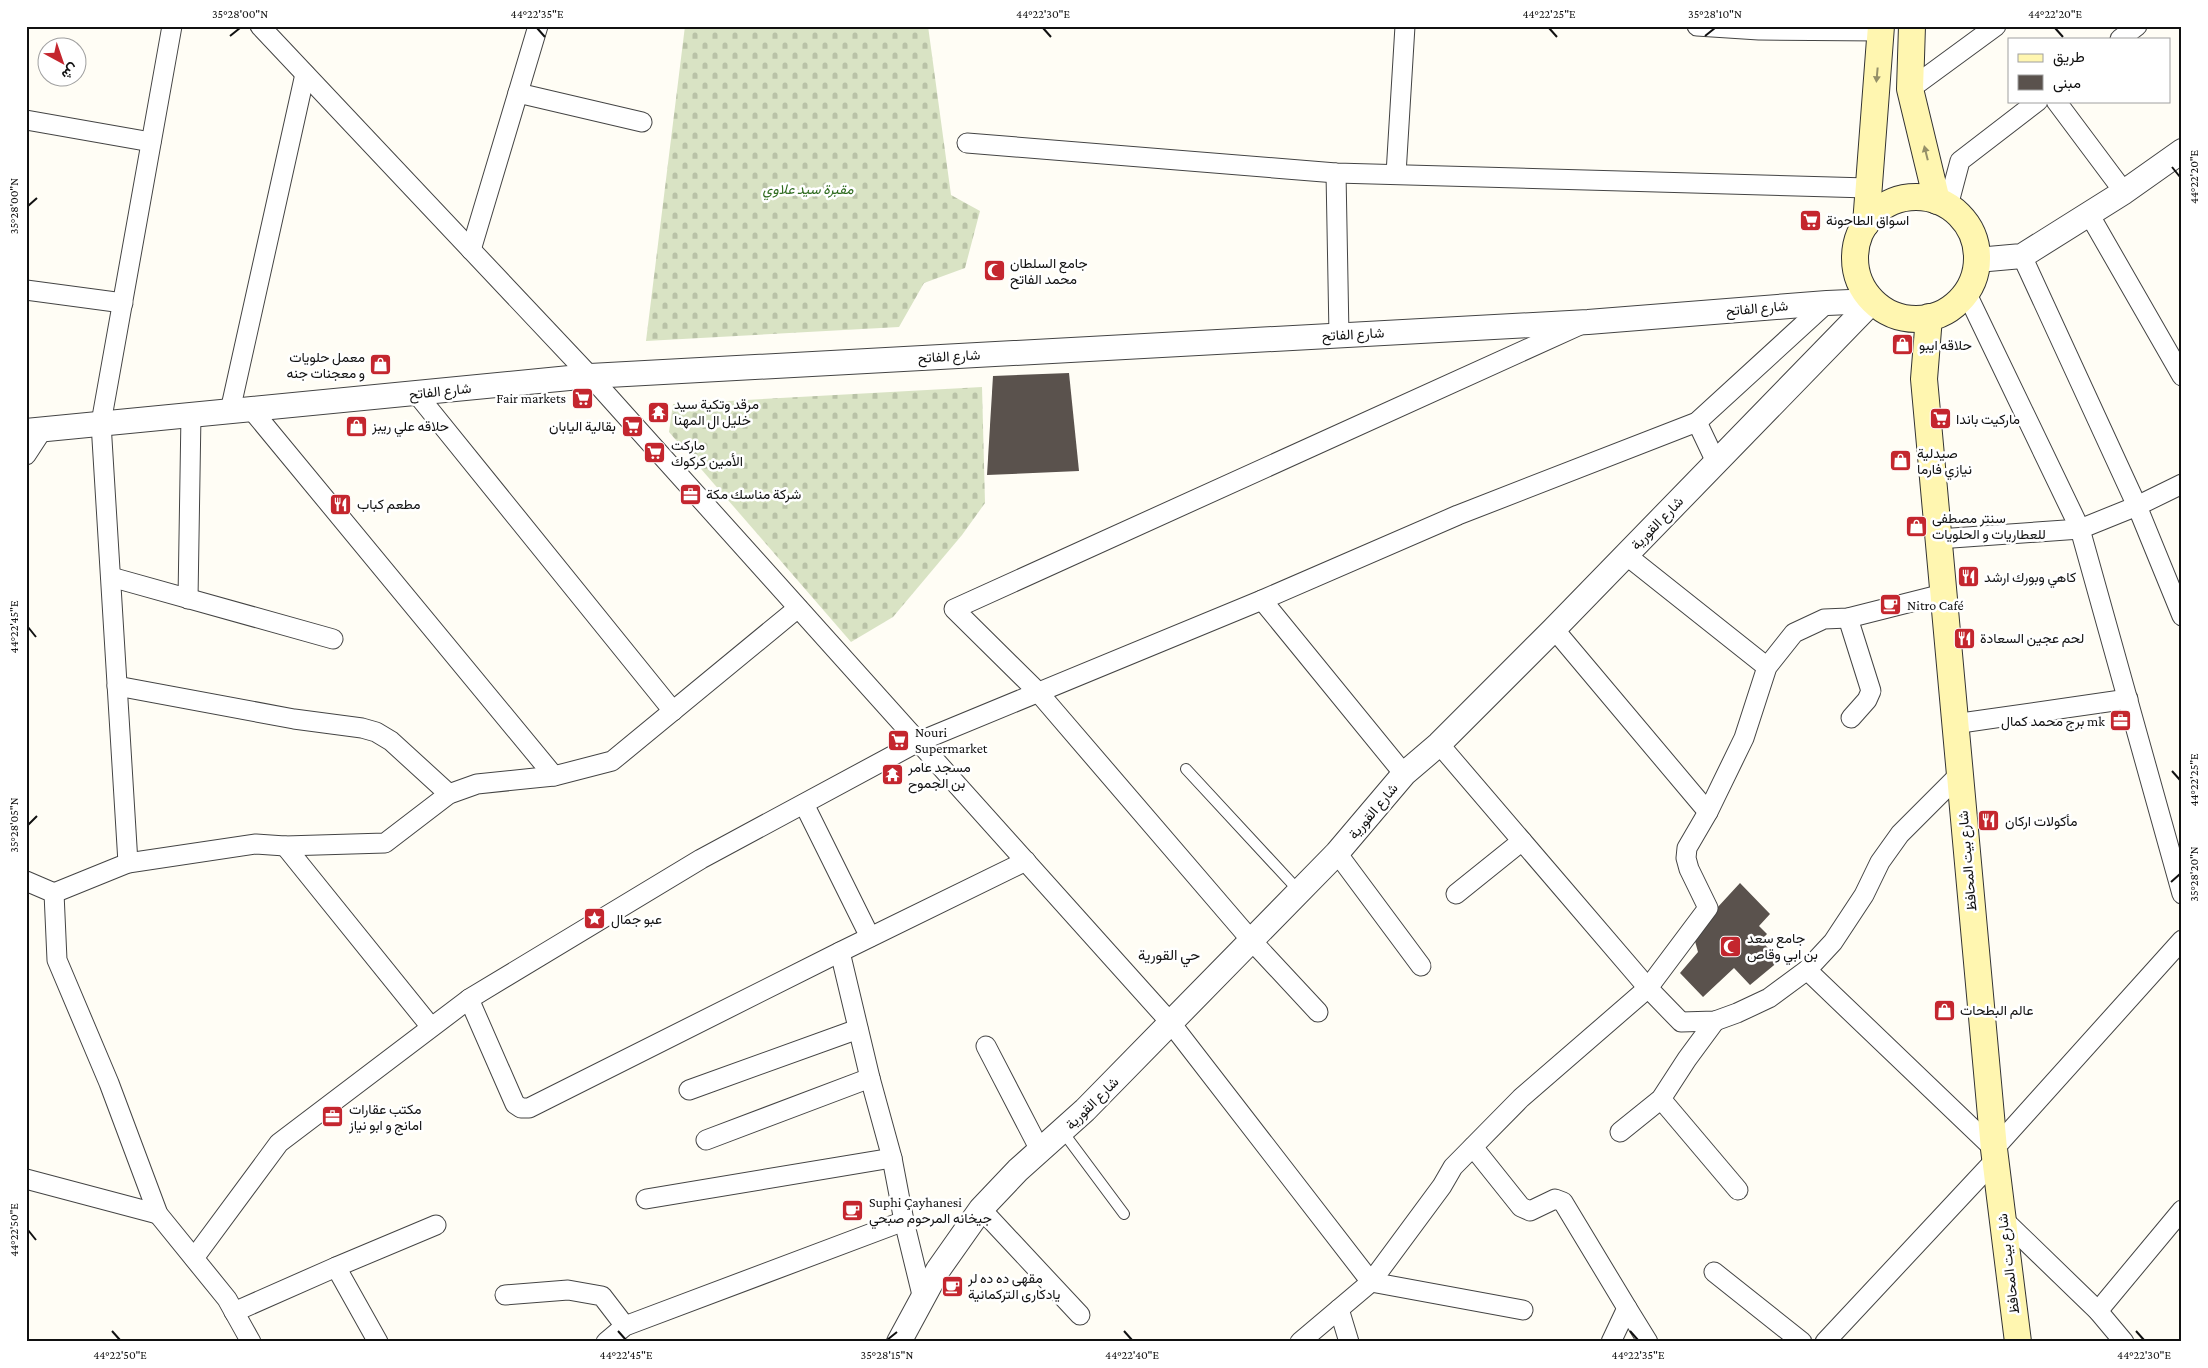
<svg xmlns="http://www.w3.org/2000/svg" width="2208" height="1368" font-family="'Crimson Pro',Vazirmatn,serif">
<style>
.cemetery{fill:url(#cemetery-stones)}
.building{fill:#5a524d}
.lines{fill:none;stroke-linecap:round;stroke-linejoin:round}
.service-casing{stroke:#444;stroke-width:12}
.minor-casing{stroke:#444;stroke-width:21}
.tertiary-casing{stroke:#444;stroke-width:26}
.secondary-casing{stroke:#333;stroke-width:28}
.service{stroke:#fff;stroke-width:10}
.minor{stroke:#fff;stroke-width:19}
.tertiary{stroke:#fff;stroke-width:24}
.secondary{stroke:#fff6b0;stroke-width:26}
.oneway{fill:#948f68}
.ticks{fill:none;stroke:#111;stroke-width:2}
.labels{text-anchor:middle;stroke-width:5;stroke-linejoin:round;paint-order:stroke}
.park-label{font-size:14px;font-style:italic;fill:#2f6b1f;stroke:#fff}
.poi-label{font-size:14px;fill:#111;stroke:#fff;text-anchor:start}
.street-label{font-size:14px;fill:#111;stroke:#fff}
.neighbourhood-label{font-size:15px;fill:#111;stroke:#fff}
.neatline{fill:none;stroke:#111;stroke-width:2}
.ticks-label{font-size:12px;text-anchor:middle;fill:#111}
</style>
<defs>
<pattern id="cemetery-stones" width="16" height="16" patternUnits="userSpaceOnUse" patternTransform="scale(1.25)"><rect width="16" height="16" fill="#d9e3c4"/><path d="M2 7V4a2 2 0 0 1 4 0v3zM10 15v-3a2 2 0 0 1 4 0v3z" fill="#b9c2a7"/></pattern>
</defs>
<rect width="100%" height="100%" fill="#fffdf5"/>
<g class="cemetery">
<polygon points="685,26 928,26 951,195 980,211 965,268 924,283 899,327 646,341"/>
<polygon points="982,387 985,503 962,535 893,617 851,642 669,432 673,404"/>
</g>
<g class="building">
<polygon points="1069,373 1079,471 987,475 993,376"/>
<polygon points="1740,883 1770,914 1759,926 1767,934 1761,940 1779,961 1750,985 1734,968 1703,997 1680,973 1698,952 1693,934"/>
</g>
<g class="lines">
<defs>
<g id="service">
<polyline points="1186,769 1299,891"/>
<polyline points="1063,1132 1124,1214"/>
</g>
<g id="minor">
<polyline points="260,26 590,376 1170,1022 1371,1282 1523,1310"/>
<polyline points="1697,26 1759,30 1881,31"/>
<polyline points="2120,39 2137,26"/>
<polyline points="1910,89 1996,26"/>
<polyline points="518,93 642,122"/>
<polyline points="2056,101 2124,192"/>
<polyline points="26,120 151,142"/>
<polyline points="967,143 1336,173 1868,188"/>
<polyline points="1336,173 1339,335"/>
<polyline points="1396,174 1405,26"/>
<polyline points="1948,206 1960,161 2038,101"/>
<polyline points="2089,214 2182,376"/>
<polyline points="471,250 538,26"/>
<polyline points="2022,256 2137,506 2182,616"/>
<polyline points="26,290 123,303"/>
<polyline points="1966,292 2080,529 2182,894"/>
<polyline points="416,393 673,711"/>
<polyline points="251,409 554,776"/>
<polyline points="230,411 305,74"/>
<polyline points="1697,422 1716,462"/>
<polyline points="26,455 43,429"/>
<polyline points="1938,539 2080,529 2137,506 2182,484"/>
<polyline points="1626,555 1767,667"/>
<polyline points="111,577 333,639"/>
<polyline points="188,599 191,414"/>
<polyline points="1262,600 1404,774"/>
<polyline points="1848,618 1871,691 1867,700 1851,718"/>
<polyline points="1554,629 1708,812"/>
<polyline points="117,686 294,719 362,728 376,732 391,741 449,794"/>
<polyline points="1954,724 2128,699"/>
<polyline points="1439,744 1648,988 1681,1022 1715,1021 1737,1013 1769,998 1807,970 1833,942 1864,895 1880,862 1900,834 1959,775"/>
<polyline points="804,804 870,937"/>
<polyline points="285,846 431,1027"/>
<polyline points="1337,853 1421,966"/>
<polyline points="128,863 101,423 172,26"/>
<polyline points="26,881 54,893 57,960 109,1083 158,1214 227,1299 251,1342"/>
<polyline points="54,893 128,863 256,844 285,846 385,843 449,794 477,784 554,776 612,761 798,608"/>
<polyline points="1456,894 1522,841"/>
<polyline points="840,952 870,1078 892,1158 904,1221 923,1299"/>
<polyline points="1807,970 1994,1149 2182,940"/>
<polyline points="469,999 515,1104 521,1108 529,1108 840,952 1026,861"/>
<polyline points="1318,1012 1251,940 1038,692 954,609 1580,325"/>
<polyline points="986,1046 1041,1152"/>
<polyline points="689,1090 858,1029"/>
<polyline points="1661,1099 1738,1190"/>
<polyline points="1620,1132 1661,1099 1687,1059 1715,1021"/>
<polyline points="706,1140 870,1078"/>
<polyline points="1473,1147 1521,1207 1530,1211 1555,1199 1563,1202 1627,1308"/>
<polyline points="26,1179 158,1214"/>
<polyline points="646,1199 892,1158"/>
<polyline points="981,1209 1080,1315"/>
<polyline points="2003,1219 2098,1311 2124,1342"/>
<polyline points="194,1258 279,1143 469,999 701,859 918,742 1262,600 1458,515 1697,422 1827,303"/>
<polyline points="336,1267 436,1225"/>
<polyline points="1714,1272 1802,1342"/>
<polyline points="505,1295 568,1290 602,1296 625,1326"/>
<polyline points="1339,1309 1349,1342"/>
<polyline points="2098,1311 2182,1210"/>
<polyline points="234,1312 336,1267 378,1342"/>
<polyline points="606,1342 625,1326 904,1221"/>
<polyline points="1300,1342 1371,1282 1442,1186 1453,1167 1521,1098 1648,988 1708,908 1689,869 1686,858 1687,848 1708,812 1744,738 1767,667 1794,633 1824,619 1848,618 1943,594"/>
<polyline points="1611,1342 1627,1308 1648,1342"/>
<polyline points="1825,1342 1996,1159"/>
</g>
<g id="tertiary">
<polyline points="1977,260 2022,256 2124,192 2182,151"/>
<polyline points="26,431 590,376 1588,322 1827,303 1873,301"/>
<polyline points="899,1342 938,1270 981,1209 1018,1170 1085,1110 1337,853 1404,774 1439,744 1554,629 1873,301"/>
</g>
<g id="secondary">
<polyline points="1912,26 1910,89 1937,201"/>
<circle cx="1916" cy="258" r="61"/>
<polyline points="1866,224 1881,26"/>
<polyline points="1929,317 1924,379 1994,1149 2018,1342"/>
</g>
</defs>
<use href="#service" class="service-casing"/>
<use href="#minor" class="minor-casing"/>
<use href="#tertiary" class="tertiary-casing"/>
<use href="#secondary" class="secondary-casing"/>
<use href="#service" class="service"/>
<use href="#minor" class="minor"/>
<use href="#tertiary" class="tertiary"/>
<use href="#secondary" class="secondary"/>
</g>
<defs><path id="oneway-solid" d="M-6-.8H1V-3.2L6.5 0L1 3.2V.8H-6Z" transform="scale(1.25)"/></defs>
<g class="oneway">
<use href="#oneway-solid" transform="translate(1877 75) rotate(95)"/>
<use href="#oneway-solid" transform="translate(1926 153) rotate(-104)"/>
</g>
<path class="ticks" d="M537,28L545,37M1043,28L1051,37M1549,28L1557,37M2055,28L2063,37M230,36L240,28M1705,36L1715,28M2172,167L2180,177M28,206L37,198M28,627L36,637M2172,771L2180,780M28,825L37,816M2171,882L2180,874M28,1230L36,1240M112,1331L120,1340M618,1331L626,1340M1124,1331L1132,1340M1630,1331L1638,1340M2136,1331L2144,1340M887,1340L897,1332"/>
<defs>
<symbol id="supermarket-square" viewBox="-11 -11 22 22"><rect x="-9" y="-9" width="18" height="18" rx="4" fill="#c4262e" stroke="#fff"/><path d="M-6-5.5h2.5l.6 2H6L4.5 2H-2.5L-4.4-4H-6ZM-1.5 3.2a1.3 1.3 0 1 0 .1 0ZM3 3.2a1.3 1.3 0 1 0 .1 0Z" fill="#fff"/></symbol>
<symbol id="mosque-square" viewBox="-11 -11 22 22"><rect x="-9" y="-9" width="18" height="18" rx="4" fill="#c4262e" stroke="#fff"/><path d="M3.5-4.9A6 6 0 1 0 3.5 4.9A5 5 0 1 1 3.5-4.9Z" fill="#fff"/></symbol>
<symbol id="shop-square" viewBox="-11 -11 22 22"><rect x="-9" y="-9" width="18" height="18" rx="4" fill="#c4262e" stroke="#fff"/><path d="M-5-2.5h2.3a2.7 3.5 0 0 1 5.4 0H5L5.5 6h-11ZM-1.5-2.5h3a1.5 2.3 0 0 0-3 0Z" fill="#fff"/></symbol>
<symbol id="temple-square" viewBox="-11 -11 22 22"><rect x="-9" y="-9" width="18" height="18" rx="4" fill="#c4262e" stroke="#fff"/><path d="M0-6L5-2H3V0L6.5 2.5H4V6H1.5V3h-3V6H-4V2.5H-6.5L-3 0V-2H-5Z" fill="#fff"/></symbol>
<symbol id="office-square" viewBox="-11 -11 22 22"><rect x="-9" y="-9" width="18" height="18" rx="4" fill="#c4262e" stroke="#fff"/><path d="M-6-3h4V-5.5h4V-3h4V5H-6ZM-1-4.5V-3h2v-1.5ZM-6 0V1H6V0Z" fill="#fff"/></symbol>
<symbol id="restaurant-square" viewBox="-11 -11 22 22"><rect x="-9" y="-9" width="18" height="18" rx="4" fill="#c4262e" stroke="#fff"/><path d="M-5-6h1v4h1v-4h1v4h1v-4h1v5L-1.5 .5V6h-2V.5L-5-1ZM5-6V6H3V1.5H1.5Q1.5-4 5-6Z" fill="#fff"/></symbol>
<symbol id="cafe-square" viewBox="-11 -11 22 22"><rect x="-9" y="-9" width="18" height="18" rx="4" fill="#c4262e" stroke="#fff"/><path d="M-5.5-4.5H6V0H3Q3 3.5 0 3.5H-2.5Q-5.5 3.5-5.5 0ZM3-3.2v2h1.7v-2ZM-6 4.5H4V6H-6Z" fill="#fff"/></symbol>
<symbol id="sight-square" viewBox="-11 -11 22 22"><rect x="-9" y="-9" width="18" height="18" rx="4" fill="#c4262e" stroke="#fff"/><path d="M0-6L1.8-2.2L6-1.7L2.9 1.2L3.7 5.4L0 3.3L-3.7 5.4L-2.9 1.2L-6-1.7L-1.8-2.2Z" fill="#fff"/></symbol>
</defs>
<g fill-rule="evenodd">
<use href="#supermarket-square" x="1798" y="208" width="25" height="25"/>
<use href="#mosque-square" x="982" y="258" width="25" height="25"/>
<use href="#shop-square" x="1890" y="332" width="25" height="25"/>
<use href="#shop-square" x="368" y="352" width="25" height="25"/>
<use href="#supermarket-square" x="570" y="386" width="25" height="25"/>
<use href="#temple-square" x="646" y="400" width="25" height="25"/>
<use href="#supermarket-square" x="1928" y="406" width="25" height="25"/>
<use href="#shop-square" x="344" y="414" width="25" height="25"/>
<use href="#supermarket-square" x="620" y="414" width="25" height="25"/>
<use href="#supermarket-square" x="642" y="440" width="25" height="25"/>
<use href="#shop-square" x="1888" y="448" width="25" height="25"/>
<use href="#office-square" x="678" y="482" width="25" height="25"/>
<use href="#restaurant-square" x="328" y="492" width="25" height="25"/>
<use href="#shop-square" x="1904" y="514" width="25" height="25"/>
<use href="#restaurant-square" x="1956" y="564" width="25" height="25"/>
<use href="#cafe-square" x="1878" y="592" width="25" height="25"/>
<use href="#restaurant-square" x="1952" y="626" width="25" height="25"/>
<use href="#office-square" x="2108" y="708" width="25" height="25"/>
<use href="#supermarket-square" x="886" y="728" width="25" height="25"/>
<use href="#temple-square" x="880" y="762" width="25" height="25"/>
<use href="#restaurant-square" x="1976" y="808" width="25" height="25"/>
<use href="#sight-square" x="582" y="906" width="25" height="25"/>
<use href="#mosque-square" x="1718" y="934" width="25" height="25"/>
<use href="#shop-square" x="1932" y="998" width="25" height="25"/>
<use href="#office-square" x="320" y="1104" width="25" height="25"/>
<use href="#cafe-square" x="840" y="1198" width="25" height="25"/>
<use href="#cafe-square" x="940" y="1274" width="25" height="25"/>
</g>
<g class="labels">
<g class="park-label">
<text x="808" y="194">مقبرة سيد علاوي</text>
</g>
<g class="poi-label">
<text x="1826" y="225">اسواق الطاحونة</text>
<text x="1010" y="268">جامع السلطان<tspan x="1010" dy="16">محمد الفاتح</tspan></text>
<text x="1919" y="350">حلاقه ايبو</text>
<text x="365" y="362" text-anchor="end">معمل حلويات<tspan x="365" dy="16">و معجنات جنه</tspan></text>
<text x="566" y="403" text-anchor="end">Fair markets</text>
<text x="674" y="409">مرقد وتكية سيد<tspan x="674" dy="16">خليل ال المهنا</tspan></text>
<text x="1956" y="424">ماركيت باندا</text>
<text x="372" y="431">حلاقه علي ريبز</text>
<text x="616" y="431" text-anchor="end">بقالية اليابان</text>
<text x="671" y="450">ماركت<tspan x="671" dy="16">الأمين كركوك</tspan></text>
<text x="1917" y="458">صيدلية<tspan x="1917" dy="16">نيازي فارما</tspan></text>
<text x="706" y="499">شركة مناسك مكة</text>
<text x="357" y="509">مطعم كباب</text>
<text x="1932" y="523">سنتر مصطفى<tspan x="1932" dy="16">للعطاريات و الحلويات</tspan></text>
<text x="1984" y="582">كاهي وبورك ارشد</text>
<text x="1907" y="610">Nitro Café</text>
<text x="1980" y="643">لحم عجين السعادة</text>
<text x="2105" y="726" text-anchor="end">برج محمد كمال mk</text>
<text x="915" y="737">Nouri<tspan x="915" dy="16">Supermarket</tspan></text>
<text x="908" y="772">مسجد عامر<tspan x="908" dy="16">بن الجموح</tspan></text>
<text x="2005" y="826">مأكولات اركان</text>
<text x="611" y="924">عبو جمال</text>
<text x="1747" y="943">جامع سعد<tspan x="1747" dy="16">بن ابي وقاص</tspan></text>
<text x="1960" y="1015">عالم البطحات</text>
<text x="349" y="1114">مكتب عقارات<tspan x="349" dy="16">امانج و ابو نياز</tspan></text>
<text x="869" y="1207">Suphi Çayhanesi<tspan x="869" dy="16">جيخانه المرحوم صبحي</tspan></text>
<text x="968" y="1283">مقهى ده ده لر<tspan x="968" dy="16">يادكارى التركمانية</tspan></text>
</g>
<g class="street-label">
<text transform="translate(1757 308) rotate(-5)" y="5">شارع الفاتح</text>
<text transform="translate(1353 334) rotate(-3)" y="5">شارع الفاتح</text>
<text transform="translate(949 356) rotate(-3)" y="5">شارع الفاتح</text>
<text transform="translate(440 391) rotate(-6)" y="5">شارع الفاتح</text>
<text transform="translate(1657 523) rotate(-46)" y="5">شارع القورية</text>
<text transform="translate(1373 811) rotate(-50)" y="5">شارع القورية</text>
<text transform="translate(1967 861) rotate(-95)" y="5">شارع بيت المحافظ</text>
<text transform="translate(1092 1103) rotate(-45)" y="5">شارع القورية</text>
<text transform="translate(2008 1264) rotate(-97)" y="5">شارع بيت المحافظ</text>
</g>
<g class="neighbourhood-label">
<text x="1169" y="960">حي القورية</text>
</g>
</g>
<rect width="2208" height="1368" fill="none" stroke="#ffffff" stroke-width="55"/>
<rect x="2008" y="38" width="162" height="65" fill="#ffffff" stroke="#a0a0a0"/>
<rect x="2018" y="54" width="25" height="8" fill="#fff6b0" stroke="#a0a0a0"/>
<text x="2053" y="62" font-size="15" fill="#111111">طريق</text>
<rect x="2018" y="75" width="25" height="15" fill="#5a524d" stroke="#a0a0a0"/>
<text x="2053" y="88" font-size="15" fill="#111111">مبنى</text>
<g transform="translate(62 62) rotate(140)"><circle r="24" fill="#ffffff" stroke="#a0a0a0"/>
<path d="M0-4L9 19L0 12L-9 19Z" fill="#c4262e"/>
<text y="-8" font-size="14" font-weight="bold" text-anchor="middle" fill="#111111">ش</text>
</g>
<rect x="28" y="28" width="2152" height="1312" class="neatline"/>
<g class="ticks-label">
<text x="240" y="18">35°28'00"N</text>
<text x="537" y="18">44°22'35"E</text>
<text x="1043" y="18">44°22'30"E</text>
<text x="1549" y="18">44°22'25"E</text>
<text x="1715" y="18">35°28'10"N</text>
<text x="2055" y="18">44°22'20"E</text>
<text transform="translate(2194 177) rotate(-90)" y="4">44°22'20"E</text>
<text transform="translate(14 206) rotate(-90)" y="4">35°28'00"N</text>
<text transform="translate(14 627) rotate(-90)" y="4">44°22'45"E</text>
<text transform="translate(2194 780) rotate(-90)" y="4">44°22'25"E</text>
<text transform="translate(14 825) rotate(-90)" y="4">35°28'05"N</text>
<text transform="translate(2194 874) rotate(-90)" y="4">35°28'20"N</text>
<text transform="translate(14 1230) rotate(-90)" y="4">44°22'50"E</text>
<text x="120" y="1359">44°22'50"E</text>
<text x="626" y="1359">44°22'45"E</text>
<text x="887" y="1359">35°28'15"N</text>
<text x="1132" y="1359">44°22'40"E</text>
<text x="1638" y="1359">44°22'35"E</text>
<text x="2144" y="1359">44°22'30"E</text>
</g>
</svg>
